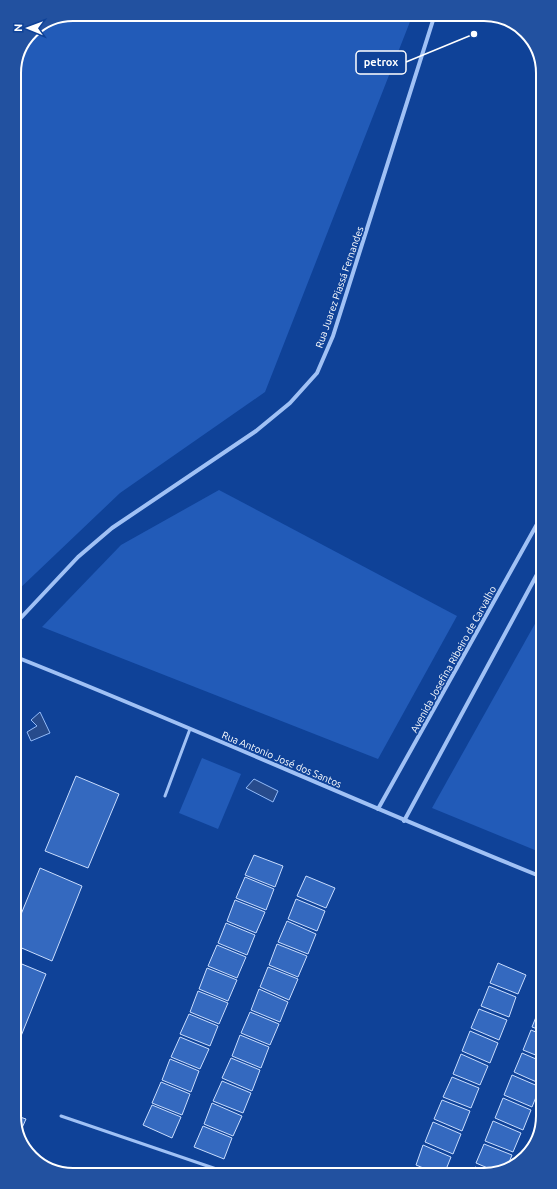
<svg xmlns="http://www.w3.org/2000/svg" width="557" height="1189" font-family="Ubuntu,sans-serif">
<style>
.green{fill:#225bb8}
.water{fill:#274b8c;stroke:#92baf8}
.building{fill:#3469bf;stroke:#c9ddfe}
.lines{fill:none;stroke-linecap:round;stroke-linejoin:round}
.lane{stroke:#a0c1f5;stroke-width:3}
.street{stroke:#a0c1f5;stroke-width:4}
.labels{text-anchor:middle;stroke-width:3.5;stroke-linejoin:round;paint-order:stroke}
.street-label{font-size:10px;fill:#fff;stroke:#0f4298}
.rim{fill:none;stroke:#fff;stroke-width:2}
.leader{fill:none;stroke:#fff;stroke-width:1.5}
.callout-dot{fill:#fff;stroke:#0f4298;stroke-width:1.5}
.callout{fill:#0f4298;stroke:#fff;stroke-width:1.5}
.callout-label{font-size:11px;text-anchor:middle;font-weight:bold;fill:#fff}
</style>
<rect width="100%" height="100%" fill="#0f4298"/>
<g class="green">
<polygon points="73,14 413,14 265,392 120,493 16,592 14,69 31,31"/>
<polygon points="219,490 457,616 378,759 42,627 121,545"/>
<polygon points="541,613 542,853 432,808"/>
<polygon points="202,758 241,774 218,829 179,813"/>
</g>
<g class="water">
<polygon points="40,712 50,733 31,741 27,732 37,726 31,720"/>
<polygon points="254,779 278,791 273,802 246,788"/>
</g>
<g class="building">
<polygon points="76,776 119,794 88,868 45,851"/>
<polygon points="254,855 283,866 275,887 245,875"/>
<polygon points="40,868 82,886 52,961 17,946 17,924"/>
<polygon points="306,876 335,888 326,908 297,896"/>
<polygon points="245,877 274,889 266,910 236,898"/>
<polygon points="296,899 325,911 317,931 288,919"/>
<polygon points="235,900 265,912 256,933 227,921"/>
<polygon points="287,921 316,934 308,954 278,942"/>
<polygon points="226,923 255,935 247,955 218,943"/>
<polygon points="277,944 307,956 298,977 269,965"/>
<polygon points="217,945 246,957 237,978 208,966"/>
<polygon points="17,962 46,974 17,1046"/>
<polygon points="498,963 526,975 518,994 490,983"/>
<polygon points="268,967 298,979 289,1000 260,987"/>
<polygon points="207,968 237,980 228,1001 199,989"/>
<polygon points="489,986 516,997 509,1017 481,1006"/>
<polygon points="259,989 288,1002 280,1022 251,1010"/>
<polygon points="198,991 228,1003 219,1024 190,1012"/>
<polygon points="540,1007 543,1008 543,1031 532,1027"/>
<polygon points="479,1009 507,1020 499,1040 471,1028"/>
<polygon points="250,1012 279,1024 270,1045 241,1033"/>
<polygon points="189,1014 218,1026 210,1046 180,1034"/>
<polygon points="531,1030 543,1035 543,1058 523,1050"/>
<polygon points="470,1031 498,1043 490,1063 462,1051"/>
<polygon points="240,1035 269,1047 261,1068 232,1056"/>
<polygon points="180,1037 209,1049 200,1069 171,1057"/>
<polygon points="522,1053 543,1062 541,1084 514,1072"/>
<polygon points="461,1054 488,1066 480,1085 453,1074"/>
<polygon points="231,1058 260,1070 252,1091 222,1078"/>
<polygon points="170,1059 199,1071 191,1092 162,1080"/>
<polygon points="512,1075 540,1087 532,1107 504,1095"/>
<polygon points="452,1077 479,1088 471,1108 443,1097"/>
<polygon points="222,1081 251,1093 243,1113 213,1101"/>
<polygon points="161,1082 190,1094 182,1115 152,1103"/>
<polygon points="503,1098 531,1110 523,1130 495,1118"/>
<polygon points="442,1100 470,1111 462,1131 434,1119"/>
<polygon points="212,1103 242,1116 233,1136 204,1124"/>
<polygon points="152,1105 181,1117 172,1138 143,1125"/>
<polygon points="17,1116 26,1119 18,1137 17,1136"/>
<polygon points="493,1121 521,1133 513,1152 485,1141"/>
<polygon points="433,1122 461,1134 453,1154 425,1142"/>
<polygon points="203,1126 232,1138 224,1159 194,1147"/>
<polygon points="484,1144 512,1155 506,1170 504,1172 497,1172 476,1163"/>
<polygon points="423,1145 451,1157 445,1172 433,1172 416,1165"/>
<polygon points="475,1167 488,1172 473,1172"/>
<polygon points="414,1168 425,1172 412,1172"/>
</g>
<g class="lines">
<g class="lane">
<polyline points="165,796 190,729"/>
<polyline points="61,1116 231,1174"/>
</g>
<g class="street">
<polyline points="16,623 78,557 112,528 256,431 290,403 317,373 333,336 435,14"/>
<path d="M16,657C193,727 366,806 542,877"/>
<polyline points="378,809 541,517"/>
<polyline points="404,821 541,567"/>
</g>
</g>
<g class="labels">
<g class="street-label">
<text transform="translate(339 287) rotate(-71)" y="4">Rua Juarez Piassá Fernandes</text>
<text transform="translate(453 659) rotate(-61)" y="4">Avenida Josefina Ribeiro de Carvalho</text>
<text transform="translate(282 759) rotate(23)" y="4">Rua Antonio José dos Santos</text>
</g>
</g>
<path d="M0 0H557V1189H0ZM73 21H484A52 52 0 0 1 536 73V1116A52 52 0 0 1 484 1168H73A52 52 0 0 1 21 1116V73A52 52 0 0 1 73 21Z" fill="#2251a0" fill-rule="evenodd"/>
<path class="rim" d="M73 21H484A52 52 0 0 1 536 73V1116A52 52 0 0 1 484 1168H73A52 52 0 0 1 21 1116V73A52 52 0 0 1 73 21Z"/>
<path class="leader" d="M474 34L406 62"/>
<circle class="callout-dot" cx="474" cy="34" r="4"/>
<rect class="callout" x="356" y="51" width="50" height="23" rx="4"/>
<g class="callout-label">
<text x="381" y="66">petrox</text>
</g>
<g transform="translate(28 28) rotate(271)" stroke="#0f4298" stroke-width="3" paint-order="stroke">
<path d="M0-3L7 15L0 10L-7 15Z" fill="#ffffff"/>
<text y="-6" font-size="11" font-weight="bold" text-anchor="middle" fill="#ffffff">N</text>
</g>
</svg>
